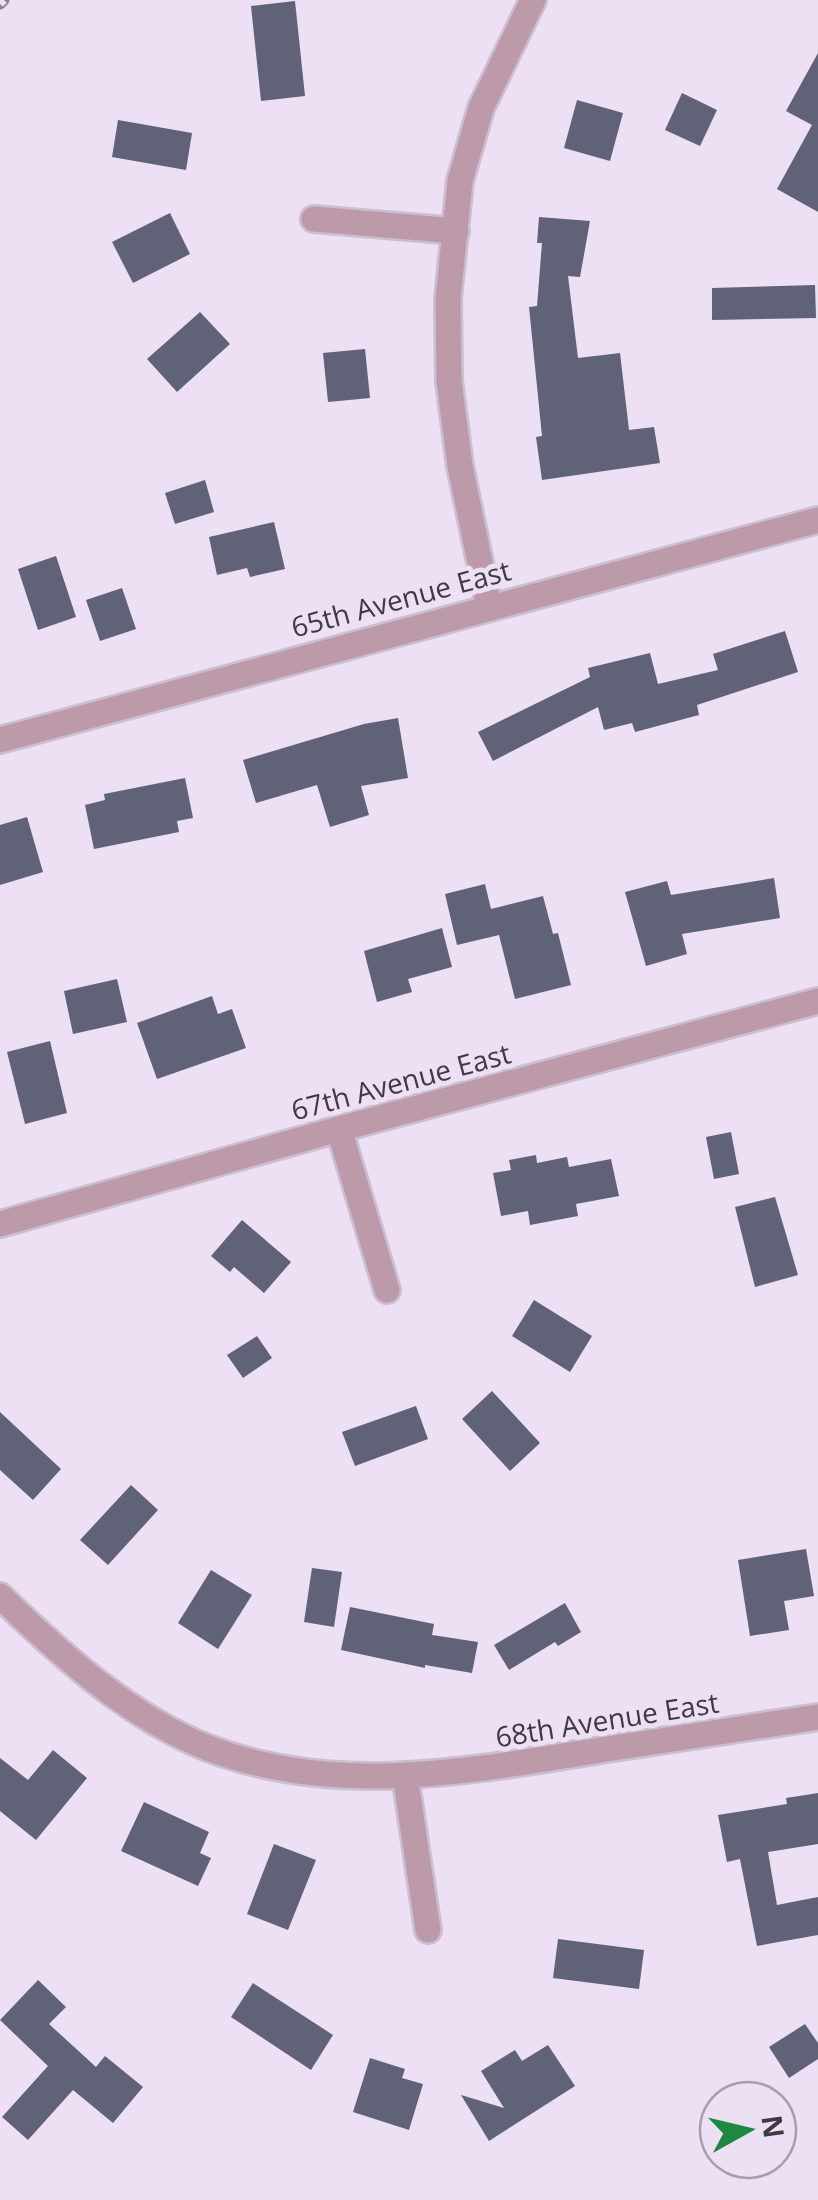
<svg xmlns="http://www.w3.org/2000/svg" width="818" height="2200" font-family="'Open Sans',sans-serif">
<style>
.building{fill:#606277}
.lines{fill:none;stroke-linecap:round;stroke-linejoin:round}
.minor-casing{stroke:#cabed0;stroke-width:30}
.minor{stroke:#bd9aaa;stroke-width:25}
.rail-casing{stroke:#8a818f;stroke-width:11}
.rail{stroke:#eddff4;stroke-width:8;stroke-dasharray:22;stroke-linecap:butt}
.labels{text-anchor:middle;stroke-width:10;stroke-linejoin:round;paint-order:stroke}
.street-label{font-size:28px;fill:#3f3942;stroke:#eddff4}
</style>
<rect width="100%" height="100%" fill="#eddff4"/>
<g class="building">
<polygon points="295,1 305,96 261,101 251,6"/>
<polygon points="818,53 818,212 777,189 812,125 786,111"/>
<polygon points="682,93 717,110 700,146 665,130"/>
<polygon points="577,100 623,113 610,161 564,148"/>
<polygon points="118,120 192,133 186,170 112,157"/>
<polygon points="170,213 190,254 133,283 112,242"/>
<polygon points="539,217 590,221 580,277 568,276 578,358 620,353 629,430 654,427 660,463 542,480 536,437 542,436 529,307 537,306 542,243 537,243"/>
<polygon points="815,285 816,318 712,320 712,288"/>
<polygon points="200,312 230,344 177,392 147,359"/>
<polygon points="365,349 370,398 328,402 323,353"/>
<polygon points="205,480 214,512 175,524 165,493"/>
<polygon points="274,522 285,569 250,577 247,568 217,575 209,537"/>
<polygon points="56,556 76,617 38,630 18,569"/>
<polygon points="122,588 136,629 100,641 86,600"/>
<polygon points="785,631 798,672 697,705 699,715 635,732 632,723 604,730 598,707 493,761 478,732 590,677 588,668 650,653 658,684 718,670 713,654"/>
<polygon points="398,718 408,778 361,786 369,815 330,827 317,785 256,803 243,760 364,724"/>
<polygon points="185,778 193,818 177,821 179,832 94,849 85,805 105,800 104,794"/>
<polygon points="27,817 43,872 0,885 0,825"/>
<polygon points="774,878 780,918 682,934 687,954 646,966 625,892 667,881 671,895"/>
<polygon points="485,884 491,909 543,896 553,934 558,933 571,985 515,999 499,935 457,945 445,894"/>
<polygon points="442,928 452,967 408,979 412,992 377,1002 364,951"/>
<polygon points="117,979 127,1022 73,1034 64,991"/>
<polygon points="212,996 218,1014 232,1009 246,1048 157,1079 137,1023"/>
<polygon points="50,1041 67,1113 25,1124 7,1052"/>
<polygon points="731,1132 739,1174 714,1179 706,1137"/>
<polygon points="536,1155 537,1163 567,1157 569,1167 611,1159 619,1196 576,1204 578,1216 530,1225 528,1211 501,1216 493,1173 511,1170 509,1160"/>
<polygon points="775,1197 798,1275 755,1287 735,1207"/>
<polygon points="242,1220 291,1262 264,1293 234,1267 230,1272 211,1256"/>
<polygon points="534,1300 592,1336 570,1372 512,1336"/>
<polygon points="257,1336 272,1358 243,1378 227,1355"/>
<polygon points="492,1391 540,1443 510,1471 462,1419"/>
<polygon points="416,1406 428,1439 355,1466 342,1432"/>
<polygon points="0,1412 61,1469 33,1500 0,1470"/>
<polygon points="131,1485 158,1510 108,1565 80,1540"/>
<polygon points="806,1549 814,1596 784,1601 789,1630 750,1636 738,1560"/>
<polygon points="312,1568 342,1572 334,1627 304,1622"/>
<polygon points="211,1570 252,1595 218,1649 178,1623"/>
<polygon points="565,1603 581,1632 558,1646 555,1642 509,1670 494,1645"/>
<polygon points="350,1607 434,1624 432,1635 478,1642 472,1673 425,1665 425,1668 341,1650"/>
<polygon points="53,1750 87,1778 36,1840 0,1811 0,1758 28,1780"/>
<polygon points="818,1793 818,1844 768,1852 777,1905 818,1897 818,1935 757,1946 740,1859 727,1862 718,1815 787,1804 786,1798"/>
<polygon points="144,1802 209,1832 200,1853 211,1858 198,1886 121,1851"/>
<polygon points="274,1844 316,1860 288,1930 247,1914"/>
<polygon points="558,1939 644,1950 639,1989 553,1978"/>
<polygon points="38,1980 66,2007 49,2024 96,2067 105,2056 143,2087 113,2123 73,2090 28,2140 2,2117 48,2066 0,2020"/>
<polygon points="253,1983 333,2035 311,2070 231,2017"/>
<polygon points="805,2024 818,2043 818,2059 789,2078 769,2047"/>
<polygon points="548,2045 575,2086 489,2141 461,2095 504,2108 481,2071 515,2050 522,2061"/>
<polygon points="370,2058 405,2069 402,2078 423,2084 409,2130 353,2112"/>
</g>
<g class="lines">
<defs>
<g id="minor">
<polyline points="314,219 456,231"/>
<polyline points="489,606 460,466 449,381 448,299 460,181 481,108 533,0"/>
<polyline points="0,740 818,520"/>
<polyline points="339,1129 387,1290"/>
<polyline points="0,1224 339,1129 818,1001"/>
<path d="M0,1596C60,1654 129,1717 208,1748C337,1798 475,1770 607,1749C677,1738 748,1728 818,1717"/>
<polyline points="405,1775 428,1930"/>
</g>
</defs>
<use href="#minor" class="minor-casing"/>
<use href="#minor" class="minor"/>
<defs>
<polyline id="rail" points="0,4 4,0"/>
</defs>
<use href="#rail" class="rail-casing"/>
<use href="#rail" class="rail"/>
</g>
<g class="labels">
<g class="street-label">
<text transform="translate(401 599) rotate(-15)" y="10">65th Avenue East</text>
<text transform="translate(401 1082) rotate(-15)" y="10">67th Avenue East</text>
<text transform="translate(607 1720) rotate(-9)" y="10">68th Avenue East</text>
</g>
</g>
<g transform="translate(748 2130) rotate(82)"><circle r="48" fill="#eddff4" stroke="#a79dad" stroke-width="2.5"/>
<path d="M0-8L18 38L0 25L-18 38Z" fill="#1d883f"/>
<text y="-15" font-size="28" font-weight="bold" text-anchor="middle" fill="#3f3942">N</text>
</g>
</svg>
